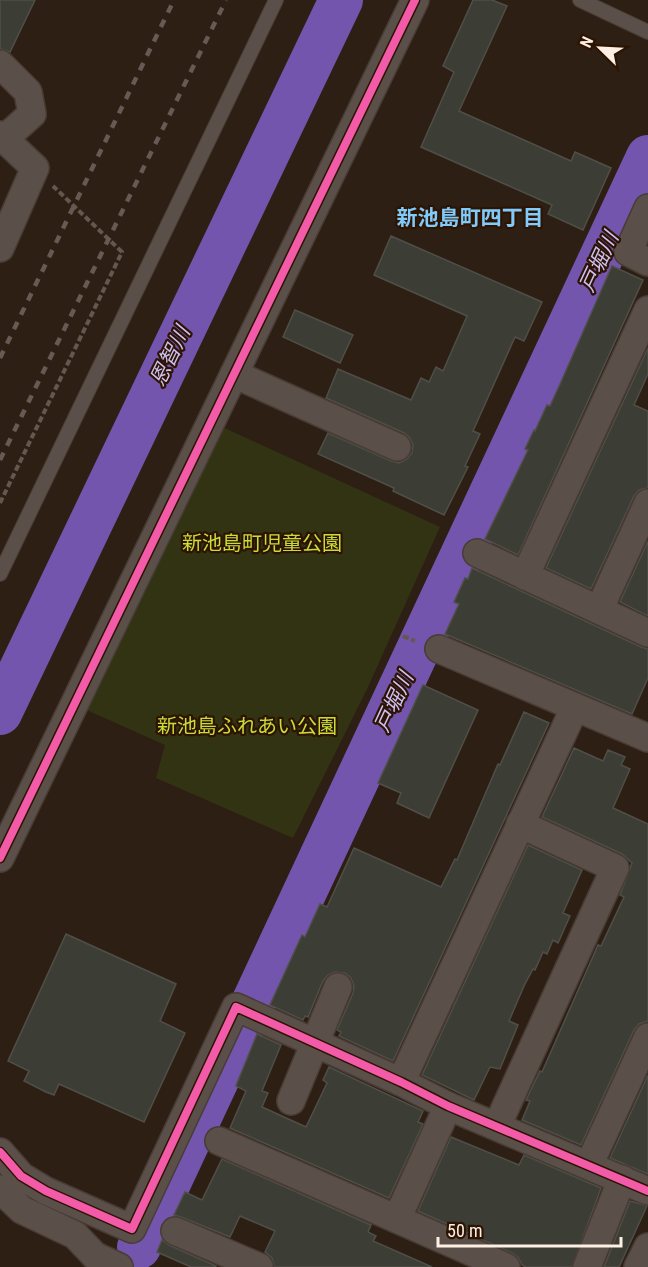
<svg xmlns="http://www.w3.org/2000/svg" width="648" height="1267" font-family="'Roboto Condensed','Noto Sans JP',sans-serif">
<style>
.green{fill:#313313}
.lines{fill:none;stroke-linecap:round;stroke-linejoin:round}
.river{stroke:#7455ad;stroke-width:44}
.building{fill:#3c3e36;stroke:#4f4f48;stroke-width:1.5}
.lane-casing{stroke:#483c35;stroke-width:16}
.street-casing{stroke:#483c35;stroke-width:30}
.path{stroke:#635850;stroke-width:4;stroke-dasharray:6 3;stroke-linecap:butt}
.lane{stroke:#5b5049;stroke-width:14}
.street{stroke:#5b5049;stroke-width:27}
.rail{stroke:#655b54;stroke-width:4.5;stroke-dasharray:8 8;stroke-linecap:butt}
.cycleway-casing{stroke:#2d1402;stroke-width:11}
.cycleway{stroke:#f35aa7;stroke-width:8}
.labels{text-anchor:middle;stroke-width:4.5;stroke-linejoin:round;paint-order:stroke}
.park-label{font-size:20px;fill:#c8dd38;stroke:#2d1402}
.neighbourhood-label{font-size:21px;font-weight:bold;fill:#80cbfa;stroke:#2d1402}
.water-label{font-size:21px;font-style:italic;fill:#cec1f4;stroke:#2d1402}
</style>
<rect width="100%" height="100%" fill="#2e1f14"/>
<polygon class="green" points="218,425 440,527 368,687 293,838 156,778 165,745 80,707"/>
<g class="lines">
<g class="river">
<polyline points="0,713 341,0"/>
<polyline points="139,1247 648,157"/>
</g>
</g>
<g class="building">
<polygon points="0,0 35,0 10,52 0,49"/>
<polygon points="473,0 492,0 507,6 459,111 571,161 575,152 611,168 583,230 548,214 552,205 421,147 454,72 443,66"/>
<polygon points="391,236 542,302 524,341 515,337 473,431 480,434 465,466 468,467 444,515 393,491 394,488 318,454 328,433 391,461 399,463 407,459 412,453 413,445 409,437 404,433 326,398 338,369 411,400 421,378 429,382 436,367 443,371 467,316 374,275"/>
<polygon points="612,266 643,280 518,555 485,539 528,450 525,449 534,430 535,431 547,405 550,406 561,382"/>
<polygon points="295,310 353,335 340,363 283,337"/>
<polygon points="648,348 648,374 634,405 648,411 648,488 639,490 634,496 591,589 546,568"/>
<polygon points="648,541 648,616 620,602"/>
<polygon points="472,568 641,647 648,649 648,678 632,714 445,634 459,604 454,602 465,578 468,579"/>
<polygon points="423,685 478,710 429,818 397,803 401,793 378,783"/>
<polygon points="524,712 549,723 393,1061 339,1036 341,1032 337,1030 353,993 354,986 351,978 345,973 335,972 328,975 323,981 308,1017 305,1016 303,1020 270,1005 302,935 305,937 320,904 327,907 354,848 441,887 455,859 457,860 498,764 500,765"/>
<polygon points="574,748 603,761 608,750 625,757 621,765 630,769 613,808 648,824 648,1021 639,1024 634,1030 581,1145 522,1120 530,1101 526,1100 540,1071 542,1072 598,945 601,946 624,897 620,895 632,863 622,854 542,817"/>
<polygon points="528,845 582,870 563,913 570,916 558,943 553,940 547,954 543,952 535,970 533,969 524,986 509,1021 518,1025 500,1069 490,1067 474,1100 422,1075"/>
<polygon points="66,934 176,984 160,1021 185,1033 144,1122 59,1084 54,1095 46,1092 24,1081 29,1071 8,1061"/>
<polygon points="257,1034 281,1045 262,1091 268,1093 262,1107 306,1127 327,1083 323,1080 329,1067 423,1111 418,1122 423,1124 389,1198 230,1128 246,1091 236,1086"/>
<polygon points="648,1075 648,1174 610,1158"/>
<polygon points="451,1137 519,1165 524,1155 601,1188 572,1267 526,1267 522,1265 518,1257 512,1253 418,1211"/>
<polygon points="222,1159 371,1225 368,1232 376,1236 373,1241 432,1267 274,1267 272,1258 265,1252 275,1231 240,1216 230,1237 181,1217 174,1215 185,1192 202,1200"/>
<polygon points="630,1201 647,1206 619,1267 604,1267"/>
<polygon points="162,1240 169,1245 216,1266 215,1267 191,1267 157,1252"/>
</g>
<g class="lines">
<defs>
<g id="lane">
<polyline points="580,0 648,32"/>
<polyline points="0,574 276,0"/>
</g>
<g id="street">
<polyline points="0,64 28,92 32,114 4,139"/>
<polyline points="0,135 35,168 0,248"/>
<polyline points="648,208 628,252 648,262"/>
<polyline points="234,374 397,447"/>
<polyline points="477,553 648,633"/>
<polyline points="525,576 648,310"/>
<polyline points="599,610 648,503"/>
<polyline points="439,649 648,738"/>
<polyline points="0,858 415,0"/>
<polyline points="401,1082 575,707"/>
<polyline points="291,1101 338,987"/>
<polyline points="497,1126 615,868 520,824"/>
<polyline points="219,1141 506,1267"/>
<polyline points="0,1152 21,1176 46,1191 132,1229 236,1007 401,1082 448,1106 648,1191"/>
<polyline points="589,1165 648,1037"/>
<polyline points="0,1189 22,1210 75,1235 95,1256 119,1267"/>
<polyline points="397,1219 448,1106"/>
<polyline points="175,1231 259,1267"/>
<polyline points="587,1267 622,1179"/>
<polyline points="638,1267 648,1247"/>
</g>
</defs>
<use href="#lane" class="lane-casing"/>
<use href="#street" class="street-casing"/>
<g class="path">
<polyline points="0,503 122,252 53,186"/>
<polyline points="403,636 415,641"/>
</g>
<use href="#lane" class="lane"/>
<use href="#street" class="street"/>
<g class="rail">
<polyline points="0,358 174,0"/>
<polyline points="0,460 226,0"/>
</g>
<defs>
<g id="cycleway">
<polyline points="0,858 415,0"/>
<polyline points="0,1152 21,1176 46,1191 132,1229 236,1007 401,1082 448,1106 648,1191"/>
</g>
</defs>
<use href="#cycleway" class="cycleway-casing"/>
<use href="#cycleway" class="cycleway"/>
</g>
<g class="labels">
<g class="park-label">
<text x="262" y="550">新池島町児童公園</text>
<text x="247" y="733">新池島ふれあい公園</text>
</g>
<g class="neighbourhood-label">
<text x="470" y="225">新池島町四丁目</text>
</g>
<g class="water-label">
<text transform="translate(599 262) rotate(-65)" y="7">戸堀川</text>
<text transform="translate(170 356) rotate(-64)" y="7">恩智川</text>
<text transform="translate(394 702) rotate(-65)" y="7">戸堀川</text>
</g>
</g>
<g transform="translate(600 48) rotate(294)" stroke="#2d1402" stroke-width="4.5" paint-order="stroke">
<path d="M0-4.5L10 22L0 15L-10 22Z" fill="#feefe5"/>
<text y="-9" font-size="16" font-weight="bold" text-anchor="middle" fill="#feefe5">N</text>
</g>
<path d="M438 1237v9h183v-9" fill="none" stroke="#feefe5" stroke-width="3"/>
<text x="447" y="1237" font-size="18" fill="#feefe5" stroke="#2d1402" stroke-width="4.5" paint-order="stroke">50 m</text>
</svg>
